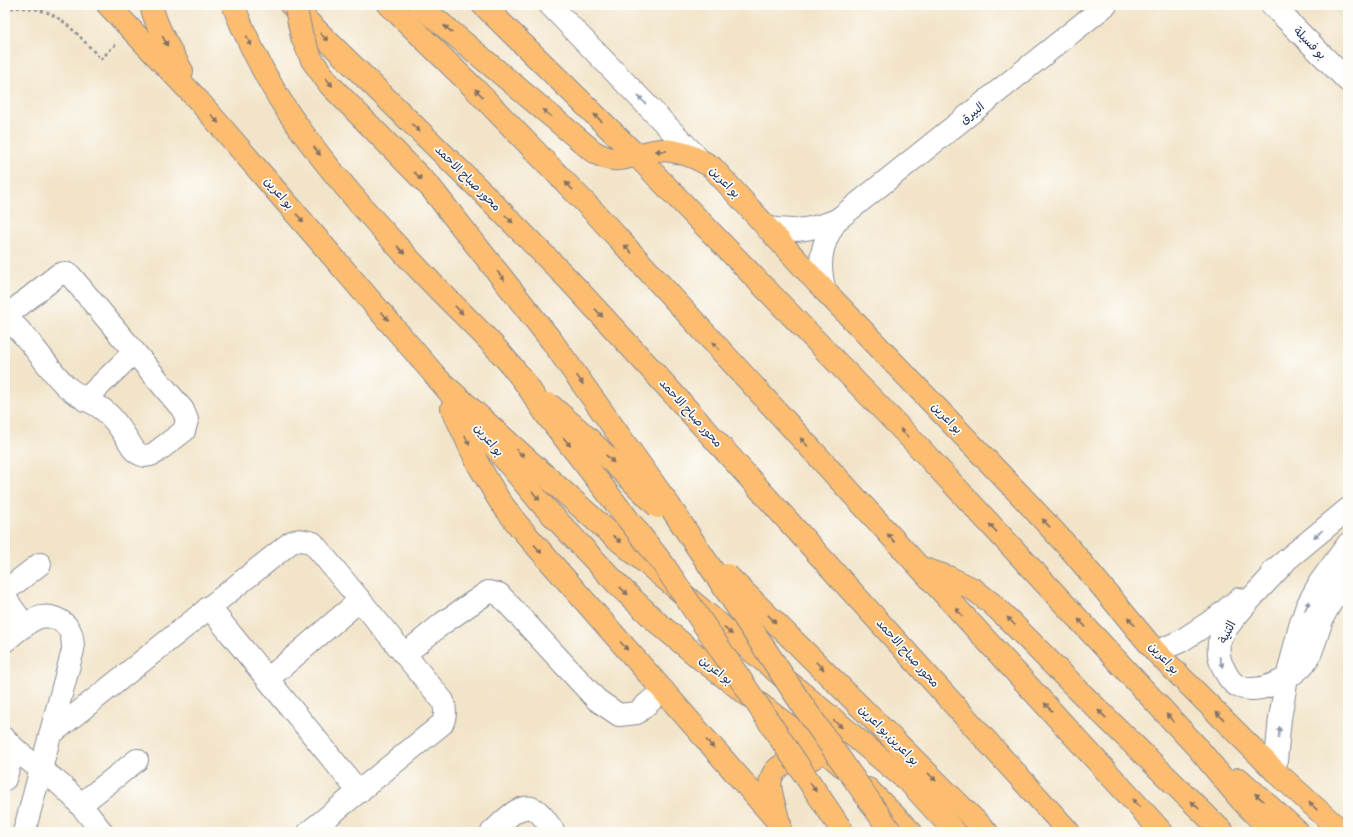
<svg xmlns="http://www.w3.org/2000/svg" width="1353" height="837" font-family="Itim,'Playpen Sans Arabic',sans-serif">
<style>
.built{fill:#dfddbb}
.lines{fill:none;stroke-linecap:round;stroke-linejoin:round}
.minor-casing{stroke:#868a94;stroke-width:24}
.major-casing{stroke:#868a94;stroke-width:24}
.highway-casing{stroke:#868a94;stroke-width:24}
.path{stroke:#868a94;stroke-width:2.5;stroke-dasharray:3 3;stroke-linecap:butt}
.minor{stroke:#fff;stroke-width:22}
.major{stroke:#fcbd6f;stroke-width:22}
.highway{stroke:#fcbd6f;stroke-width:22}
.highway-bridge-casing{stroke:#868a94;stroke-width:24;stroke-linecap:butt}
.highway-bridge{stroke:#fcbd6f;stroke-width:22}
.oneway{fill:#806f66}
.oneway2{fill:#8d97ae}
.labels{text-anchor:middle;stroke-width:3.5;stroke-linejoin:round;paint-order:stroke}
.street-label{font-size:12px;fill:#1b2f5e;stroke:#fdfcf7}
</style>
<rect width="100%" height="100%" fill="#fdfcf7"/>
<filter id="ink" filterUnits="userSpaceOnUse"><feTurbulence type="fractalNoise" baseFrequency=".025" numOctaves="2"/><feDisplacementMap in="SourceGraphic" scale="8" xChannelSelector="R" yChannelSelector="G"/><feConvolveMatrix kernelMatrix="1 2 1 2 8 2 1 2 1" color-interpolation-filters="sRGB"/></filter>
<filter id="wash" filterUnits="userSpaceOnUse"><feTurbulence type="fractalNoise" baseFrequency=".012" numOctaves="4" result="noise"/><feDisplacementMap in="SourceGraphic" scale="16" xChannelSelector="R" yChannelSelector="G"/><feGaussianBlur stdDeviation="0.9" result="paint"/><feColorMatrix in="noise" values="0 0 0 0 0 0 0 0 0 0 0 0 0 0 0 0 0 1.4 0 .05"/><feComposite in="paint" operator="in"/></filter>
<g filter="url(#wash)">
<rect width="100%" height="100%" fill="#f2e4c9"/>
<polygon class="built" points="1328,5 1348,5 1348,25"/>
</g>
<g filter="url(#ink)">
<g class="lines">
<defs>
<g id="minor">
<polyline points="550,5 698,158"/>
<polyline points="1272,5 1348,81"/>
<path d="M767,228C796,232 811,230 837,220"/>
<path d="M825,291C817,263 821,243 837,220L1106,5"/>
<path d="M5,317C28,335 43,362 63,383C75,397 93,400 106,412C118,422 126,438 135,451C142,457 147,457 155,453L184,431L187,420L183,410L70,275L64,273L58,275L5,317"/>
<polyline points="85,400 134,352"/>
<path d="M1284,563C1270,579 1223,625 1219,643C1218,652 1219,661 1224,669C1227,676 1232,684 1240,687C1257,694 1286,681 1299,669C1314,656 1316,633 1324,615C1330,603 1339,590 1348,580"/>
<polyline points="1273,571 1348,509"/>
<polyline points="5,591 40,564"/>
<polyline points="5,598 25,626"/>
<polyline points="209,607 359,792"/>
<path d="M5,641C14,634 25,623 35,619C48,613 64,619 70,631C73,637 73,643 73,650L24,832"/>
<polyline points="1156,652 1181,641 1216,618 1239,599"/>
<polyline points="405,654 443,623 488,592 499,594 597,700 619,715 637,713 663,690"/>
<polyline points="268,679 360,600"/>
<path d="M50,735L290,543C298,539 304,540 313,543L443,701C446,710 446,716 442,724L309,832"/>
<path d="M5,739C21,757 38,766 56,781C74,795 88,814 102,832"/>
<polyline points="1275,771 1280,718 1287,678 1300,626 1307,606 1320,582 1348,544"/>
<polyline points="5,779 14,749"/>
<polyline points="80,805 137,760"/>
<path d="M492,832C503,823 520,800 536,810C543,815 549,825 554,832"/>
</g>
<g id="major">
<polyline points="108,5 198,100 439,380 540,502 619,586 659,624 702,660 782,721 833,758 842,766"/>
<path d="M151,5C157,29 170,50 182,71"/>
<path d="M419,5L594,152C598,154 603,157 608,158C622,163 644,151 660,150C679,150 696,157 712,167L825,291L1024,499L1072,551L1156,652L1275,771L1342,832"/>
<polyline points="483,5 636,155"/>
<polyline points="452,408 478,464 499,500 518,525 780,824"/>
<polyline points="868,789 911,832"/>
<path d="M778,819C776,810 768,788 771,779C776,762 797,758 813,758"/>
</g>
<g id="highway">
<path d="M233,5C250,47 270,88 297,125C337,181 384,233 432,283C465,317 501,349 528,387"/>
<polyline points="291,5 479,189 569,280 650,368 1069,832"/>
<polyline points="389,5 476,90 596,214 1162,832"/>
<polyline points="636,155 915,443 1197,747 1241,800 1272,832"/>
<polyline points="439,380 604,528 910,783 955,832"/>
<polyline points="921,568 948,577 973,589 991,603 1008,619 1081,693 1223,832"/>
<polyline points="792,639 987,832"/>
<polyline points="1239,779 1298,832"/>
</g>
</defs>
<use href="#minor" class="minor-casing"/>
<use href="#major" class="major-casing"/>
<use href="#highway" class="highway-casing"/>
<path class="path" d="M5,8C16,8 28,7 39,10C65,16 83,41 101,59L116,44"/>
<use href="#minor" class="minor"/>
<use href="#major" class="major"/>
<use href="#highway" class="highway"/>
<defs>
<g id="highway-bridge">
<polyline points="296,9 302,37 312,60 330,85 431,188 551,340 669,505 799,700 891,832"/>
<polyline points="528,387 545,413 663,564 843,832"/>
<polyline points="549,404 587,437 658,507"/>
<polyline points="727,575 792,639"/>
</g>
</defs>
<use href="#highway-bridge" class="highway-bridge-casing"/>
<use href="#highway-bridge" class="highway-bridge"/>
</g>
<defs><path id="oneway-solid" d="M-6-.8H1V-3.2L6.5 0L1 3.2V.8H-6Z"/></defs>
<g class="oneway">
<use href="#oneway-solid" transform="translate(448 29) rotate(-140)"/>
<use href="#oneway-solid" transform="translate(324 37) rotate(45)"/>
<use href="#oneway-solid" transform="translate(165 41) rotate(62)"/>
<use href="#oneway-solid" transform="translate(249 41) rotate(65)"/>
<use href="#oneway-solid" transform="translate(329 82) rotate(51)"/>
<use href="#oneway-solid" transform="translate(479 93) rotate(-134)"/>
<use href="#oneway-solid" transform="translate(547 113) rotate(-140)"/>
<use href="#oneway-solid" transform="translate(598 118) rotate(-136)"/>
<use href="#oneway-solid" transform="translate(215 119) rotate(49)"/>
<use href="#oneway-solid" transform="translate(416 128) rotate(44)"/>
<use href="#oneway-solid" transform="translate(317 151) rotate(53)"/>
<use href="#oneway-solid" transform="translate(661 151) rotate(179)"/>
<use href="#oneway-solid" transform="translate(418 176) rotate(46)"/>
<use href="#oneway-solid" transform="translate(569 186) rotate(-134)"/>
<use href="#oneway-solid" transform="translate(300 218) rotate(49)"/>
<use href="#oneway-solid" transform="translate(509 219) rotate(45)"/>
<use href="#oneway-solid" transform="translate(628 249) rotate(-132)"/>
<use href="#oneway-solid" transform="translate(401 250) rotate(47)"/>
<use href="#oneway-solid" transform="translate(501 276) rotate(51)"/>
<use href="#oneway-solid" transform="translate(459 310) rotate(46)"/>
<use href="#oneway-solid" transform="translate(599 313) rotate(47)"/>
<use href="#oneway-solid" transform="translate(385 316) rotate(49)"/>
<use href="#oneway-solid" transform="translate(716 346) rotate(-132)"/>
<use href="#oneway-solid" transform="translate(580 380) rotate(55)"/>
<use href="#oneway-solid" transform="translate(904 433) rotate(-134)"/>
<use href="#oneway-solid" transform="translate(467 440) rotate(65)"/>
<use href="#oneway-solid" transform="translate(567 442) rotate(51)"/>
<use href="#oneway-solid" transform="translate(804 442) rotate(-132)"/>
<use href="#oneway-solid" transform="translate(520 453) rotate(42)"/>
<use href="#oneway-solid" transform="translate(610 459) rotate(44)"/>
<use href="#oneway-solid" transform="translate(536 496) rotate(50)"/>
<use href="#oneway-solid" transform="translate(1046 523) rotate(-133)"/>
<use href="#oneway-solid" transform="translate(993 528) rotate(-133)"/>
<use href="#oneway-solid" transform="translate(891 538) rotate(-132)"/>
<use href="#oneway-solid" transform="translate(617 539) rotate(40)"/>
<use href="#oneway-solid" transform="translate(538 549) rotate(49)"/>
<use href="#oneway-solid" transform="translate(624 591) rotate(43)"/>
<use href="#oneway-solid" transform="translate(959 612) rotate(-133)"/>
<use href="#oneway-solid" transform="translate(772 619) rotate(45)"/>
<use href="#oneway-solid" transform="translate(1011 621) rotate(-135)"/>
<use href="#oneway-solid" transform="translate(1131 621) rotate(-130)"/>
<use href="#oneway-solid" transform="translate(1082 623) rotate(-133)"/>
<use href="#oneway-solid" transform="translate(728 631) rotate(40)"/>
<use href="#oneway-solid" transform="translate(624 646) rotate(48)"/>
<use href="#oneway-solid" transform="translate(820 666) rotate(45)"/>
<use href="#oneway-solid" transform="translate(1048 707) rotate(-133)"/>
<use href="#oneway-solid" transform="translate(1102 714) rotate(-136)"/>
<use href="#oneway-solid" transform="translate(1220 716) rotate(-135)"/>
<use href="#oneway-solid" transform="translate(1170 718) rotate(-133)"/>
<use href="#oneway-solid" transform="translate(838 724) rotate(40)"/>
<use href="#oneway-solid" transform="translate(710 744) rotate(49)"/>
<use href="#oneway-solid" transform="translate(932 777) rotate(45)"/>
<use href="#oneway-solid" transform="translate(813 787) rotate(56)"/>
<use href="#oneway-solid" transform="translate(1259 797) rotate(-138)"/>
<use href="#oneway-solid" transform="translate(1136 803) rotate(-132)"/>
<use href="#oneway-solid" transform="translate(1195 805) rotate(-136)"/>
<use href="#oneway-solid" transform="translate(1313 806) rotate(-137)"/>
</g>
<g class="oneway2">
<use href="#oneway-solid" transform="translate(642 100) rotate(-134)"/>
<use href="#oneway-solid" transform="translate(1318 534) rotate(140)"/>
<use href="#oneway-solid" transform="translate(1307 606) rotate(-66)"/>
<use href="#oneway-solid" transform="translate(1221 662) rotate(73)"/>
<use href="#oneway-solid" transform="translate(1279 732) rotate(-85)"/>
</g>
</g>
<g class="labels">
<g class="street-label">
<text transform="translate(1310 43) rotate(45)" y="4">بو فسيلة</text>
<text transform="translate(972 113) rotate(-38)" y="4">البيرق</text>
<text transform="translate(468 178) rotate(45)" y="4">محور صباح الاحمد</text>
<text transform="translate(725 182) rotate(46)" y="4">بو اعرين</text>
<text transform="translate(279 193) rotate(49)" y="4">بو اعرين</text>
<text transform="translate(691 413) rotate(48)" y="4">محور صباح الاحمد</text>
<text transform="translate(947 418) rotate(46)" y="4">بو اعرين</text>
<text transform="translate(489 440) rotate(50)" y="4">بو اعرين</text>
<text transform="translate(1227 632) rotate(-63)" y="4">الثنية</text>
<text transform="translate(908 653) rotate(48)" y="4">محور صباح الاحمد</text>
<text transform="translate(1164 658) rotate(47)" y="4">بو اعرين</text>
<text transform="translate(716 670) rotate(38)" y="4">بو اعرين</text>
<text transform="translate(889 735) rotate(45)" y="4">بو اعرين,بو اعرين</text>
</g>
</g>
<rect width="1353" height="837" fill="none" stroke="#fdfcf7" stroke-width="20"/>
</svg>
